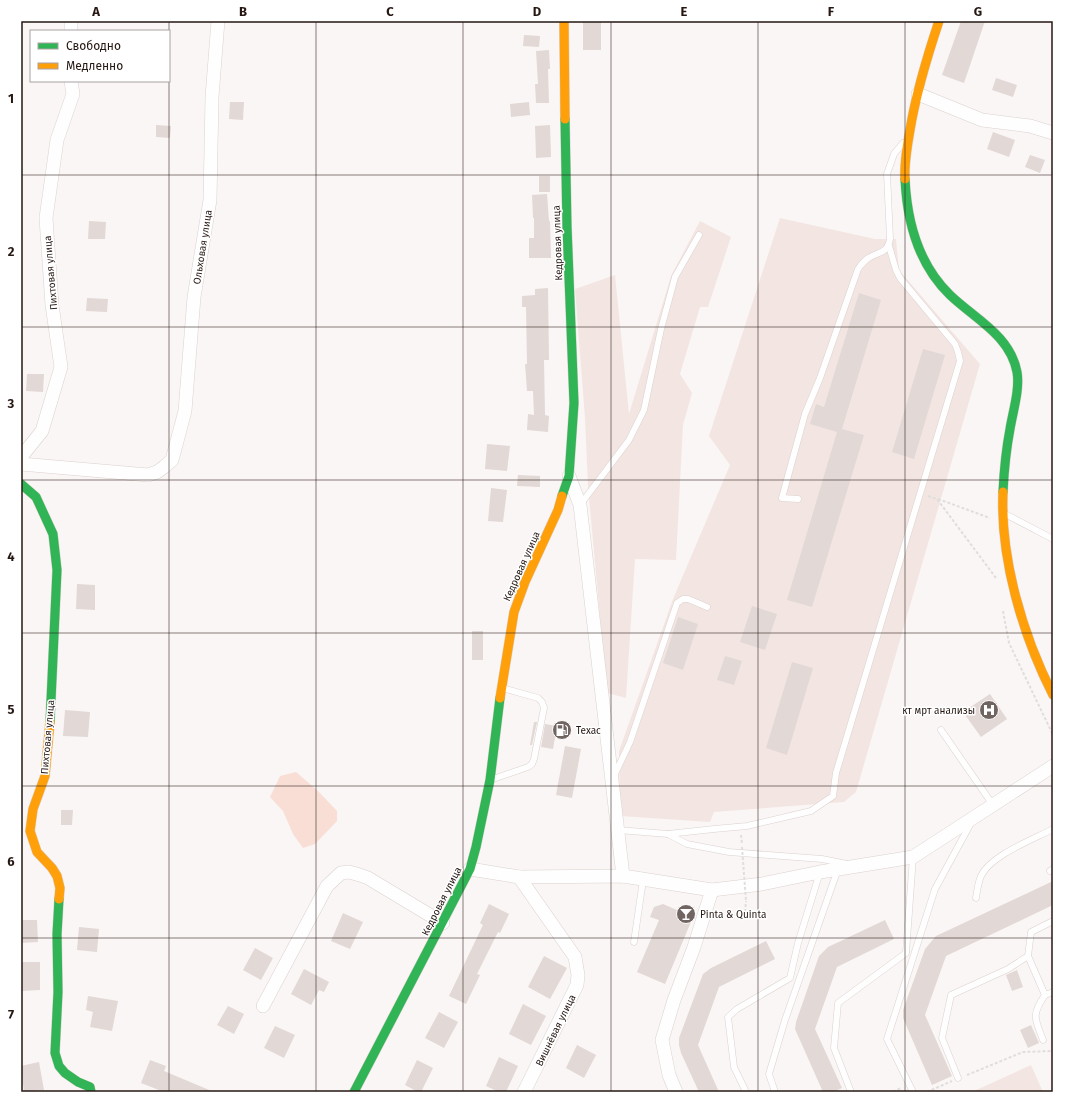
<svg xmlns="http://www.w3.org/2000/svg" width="1074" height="1113" font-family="'Fira Sans',sans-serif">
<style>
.built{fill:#f3e6e2}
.water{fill:#f9ded5}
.building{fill:#e2d8d5}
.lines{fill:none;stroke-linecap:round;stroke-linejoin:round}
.lane-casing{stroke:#dbd1ce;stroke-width:7}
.street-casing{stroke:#dbd1ce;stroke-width:14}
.fast-casing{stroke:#dbd1ce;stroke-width:10}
.slow-casing{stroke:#dbd1ce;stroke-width:10}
.path{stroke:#e0dedd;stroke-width:2;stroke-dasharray:3 2;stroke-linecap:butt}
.lane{stroke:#fefefe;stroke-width:6}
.street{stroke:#fefefe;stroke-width:13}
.fast{stroke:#30b455;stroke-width:9}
.slow{stroke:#ff9f0a;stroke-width:9}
.path-bridge{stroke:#e0dedd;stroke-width:2;stroke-dasharray:3 2;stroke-linecap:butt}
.grid{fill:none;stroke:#251712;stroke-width:1;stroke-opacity:0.55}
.labels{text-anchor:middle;stroke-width:3;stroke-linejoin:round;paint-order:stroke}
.street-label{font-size:10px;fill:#251712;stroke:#fff}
.poi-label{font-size:10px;fill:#251712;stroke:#fff;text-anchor:start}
.neatline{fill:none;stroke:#251712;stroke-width:1.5}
.grid-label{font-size:13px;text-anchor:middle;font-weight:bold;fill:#251712}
</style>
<rect width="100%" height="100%" fill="#faf6f5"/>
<g class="built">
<polygon points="780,218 875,239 896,239 899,270 980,364 856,792 844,802 714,812 710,822 620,816 619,751 673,599 730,465 709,436"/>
<polygon points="700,221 731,237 708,307 700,307 680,374 692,393 683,425 676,560 635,559 626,698 607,693 588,487 585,418 575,289 615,275 629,414 671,276"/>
<polygon points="1031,1065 1043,1092 972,1092"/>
</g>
<polygon class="water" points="296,772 318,791 337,811 337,821 315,844 303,848 293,834 283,811 270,797 280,776"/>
<g class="building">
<rect x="583" y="21" width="18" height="29"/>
<polygon points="961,21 985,21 964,83 942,75"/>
<polygon points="524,35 540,36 539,47 523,46"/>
<polygon points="549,50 550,69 548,69 549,103 536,103 535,84 538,84 536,51"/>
<polygon points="996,78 1017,85 1013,97 992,90"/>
<polygon points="230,102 244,102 243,120 229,119"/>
<polygon points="529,102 530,115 511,117 510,104"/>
<polygon points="156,125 171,126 170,138 156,137"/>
<polygon points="550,125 551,157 536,158 535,126"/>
<polygon points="993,132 1015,140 1009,157 987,149"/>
<polygon points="1030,155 1045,160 1040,173 1025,167"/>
<rect x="539" y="176" width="11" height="16"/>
<polygon points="547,194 549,221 550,221 551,258 529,258 529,238 534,238 534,218 533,218 532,195"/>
<polygon points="89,221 106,222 105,239 88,239"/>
<polygon points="548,288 549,360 544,360 545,415 549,416 548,432 527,430 528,414 534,415 533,391 527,391 525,364 527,364 526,307 522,307 522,296 535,295 535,289"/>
<polygon points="859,293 881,300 842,429 864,435 812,607 787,600 837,432 810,424 816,404 824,407"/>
<polygon points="87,298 108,299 107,312 86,311"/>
<polygon points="923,349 945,355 914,459 892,452"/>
<polygon points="27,374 44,374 43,392 26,391"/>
<polygon points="487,444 510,446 507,471 485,469"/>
<polygon points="518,475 540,476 540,487 517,486"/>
<polygon points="491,488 507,490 503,522 488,521"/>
<polygon points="77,584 95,585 95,610 76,609"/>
<polygon points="752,606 777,614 765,650 740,642"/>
<polygon points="678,617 698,624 683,670 663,663"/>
<rect x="472" y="631" width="11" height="29"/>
<polygon points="725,656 742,661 734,685 717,680"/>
<polygon points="792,662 813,668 787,755 766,748"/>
<polygon points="990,694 1007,719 981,737 963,712"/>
<polygon points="65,710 90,712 88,737 63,736"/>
<polygon points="534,722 537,722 532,745 530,745"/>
<polygon points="545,724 557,726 553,749 541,747"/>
<polygon points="565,746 581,749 572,798 556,795"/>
<polygon points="61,810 73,810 72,825 61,825"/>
<polygon points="1053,881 1053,905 946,956 925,1015 952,1076 932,1085 903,1018 903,1010 925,949 936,936"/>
<polygon points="489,904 509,914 500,933 498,932 477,974 480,975 466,1004 449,996 483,925 480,923"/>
<polygon points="663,904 693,917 665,984 637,972 659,920 650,917 654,907"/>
<polygon points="343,913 363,922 350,949 331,941"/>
<polygon points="21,920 37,920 38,942 21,943"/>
<polygon points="885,920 894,939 837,967 815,1029 842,1088 833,1092 823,1092 795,1029 796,1022 819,956 828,947"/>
<polygon points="79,927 99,929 97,952 77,950"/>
<polygon points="766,941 775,959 719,987 698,1045 719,1092 699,1092 681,1053 679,1045 679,1038 703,974 711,968"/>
<polygon points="255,948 273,958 261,980 243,970"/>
<polygon points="544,956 567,968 550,999 528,987"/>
<polygon points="21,962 40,962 40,990 21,991"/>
<polygon points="304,969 329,982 324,992 319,990 311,1005 291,994"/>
<polygon points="1017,970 1023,987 1012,991 1006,975"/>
<polygon points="88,996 118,1001 112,1031 90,1027 93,1012 86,1010"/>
<polygon points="523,1004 546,1016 531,1045 509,1034"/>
<polygon points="228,1006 244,1014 234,1034 217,1025"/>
<polygon points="439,1012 458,1022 444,1048 425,1038"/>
<polygon points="1031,1025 1039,1043 1028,1048 1020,1030"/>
<polygon points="275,1026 295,1035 284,1058 264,1048"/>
<polygon points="577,1045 596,1055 584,1078 566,1068"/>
<polygon points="499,1057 518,1066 506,1092 499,1092 486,1086"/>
<polygon points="150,1060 166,1066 164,1071 214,1092 164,1092 141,1083"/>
<polygon points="417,1060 433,1068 421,1092 418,1092 405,1085"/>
<polygon points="39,1062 44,1090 24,1092 21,1066"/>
</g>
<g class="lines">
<defs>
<g id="lane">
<path d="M798,499L782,498L805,414L820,378L858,269C861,265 863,262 867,259C878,251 887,255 890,239L887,174L894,154L903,143"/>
<polyline points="580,505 629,440 644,410 661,329 675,277 699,235"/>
<polyline points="1007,515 1053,539"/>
<polyline points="941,730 993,805"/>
<polyline points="614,776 630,742 677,603 683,599 688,599 707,607"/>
<polyline points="493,779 528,767 532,764 534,759 544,708 542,702 538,698 502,688"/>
<polyline points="618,830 668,834 687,844 729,852 822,859 847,864"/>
<polyline points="668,834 714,829 747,826 811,811 833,796 836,773 960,361 958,352 955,344 900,278 896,270 889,246"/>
<polyline points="1050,871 1053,869"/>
<path d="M976,898C977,891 978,883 981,876C991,855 1032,840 1053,829"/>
<polyline points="634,942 643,880"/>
<polyline points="1028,956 1045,995 1053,992"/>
<path d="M1043,1040C1035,1019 1031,1015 1045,995"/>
<polyline points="958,1078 942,1038 951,995 1008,969 1028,956 1031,932 1053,921"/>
<polyline points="746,1092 734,1067 728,1017 737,1009 790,978 798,943 820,872"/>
<polyline points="775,1092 769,1074 785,1020 838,869"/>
<polyline points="851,1092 834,1048 838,1003 906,953 913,857"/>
<polyline points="913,1092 887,1039 935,889 971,823"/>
</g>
<g id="street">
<polyline points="71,31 71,21"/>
<polyline points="918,94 982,120 1030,126 1053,133"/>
<polyline points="21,457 42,431 61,367 52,305 46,218 57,140 73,94 71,81"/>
<polyline points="21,464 148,475 157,472 164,467 172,460 185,411 194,297 210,200 212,97 218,21"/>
<polyline points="569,476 580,505 623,876"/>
<polyline points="470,869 519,877 623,876 712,890 762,884 820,872 913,857 1053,766"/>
<polyline points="519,877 575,957 578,975 577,985 524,1092"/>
<polyline points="263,1006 327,886 341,873 349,872 360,875 368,878 443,923"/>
<polyline points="676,1092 669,1075 662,1040 674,1000 694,947 712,890"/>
</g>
<g id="fast">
<path d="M905,179C907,221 919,265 950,295C975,319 1010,335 1017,372C1020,389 1013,411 1010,429C1006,450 1004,471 1003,492"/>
<polyline points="21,484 36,497 53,534 57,570 50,722"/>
<polyline points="562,496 569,476 574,403 567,227 565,119"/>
<polyline points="59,899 57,934 58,992 55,1053 59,1066 65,1073 78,1082 90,1087 91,1092"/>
<polyline points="354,1092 470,869 476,847 490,780 500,698"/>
</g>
<g id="slow">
<polyline points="564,21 565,119"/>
<path d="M905,179C904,163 907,147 910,130C916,93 927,57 939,21"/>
<path d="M1003,492C1000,559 1023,636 1053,695"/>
<polyline points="500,698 514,612 525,582 558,510 562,496"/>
<polyline points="50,722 45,776 33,809 30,831 37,852 52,868 57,876 60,888 59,899"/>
</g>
</defs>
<use href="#lane" class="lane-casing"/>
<use href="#street" class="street-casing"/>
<use href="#fast" class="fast-casing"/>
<use href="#slow" class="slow-casing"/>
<g class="path">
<polyline points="928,496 937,499 996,578"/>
<polyline points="938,499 990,518"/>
<polyline points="1003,611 1009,643 1053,735"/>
<polyline points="741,835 742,844"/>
<polyline points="745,912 746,901"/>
<polyline points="735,915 745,912 756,913"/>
<polyline points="967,1075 1023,1052 1053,1051"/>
<polyline points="893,1092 901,1088"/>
<polyline points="927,1092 952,1081"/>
</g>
<use href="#lane" class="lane"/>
<use href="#street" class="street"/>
<use href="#fast" class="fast"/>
<use href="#slow" class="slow"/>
<polyline class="path-bridge" points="742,847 746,901"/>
</g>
<path class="grid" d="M169,21V1092M316,21V1092M463,21V1092M611,21V1092M758,21V1092M905,21V1092M21,175H1053M21,327H1053M21,480H1053M21,633H1053M21,786H1053M21,938H1053"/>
<defs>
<symbol id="hospital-disc" viewBox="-11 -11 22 22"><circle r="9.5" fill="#706561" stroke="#fff"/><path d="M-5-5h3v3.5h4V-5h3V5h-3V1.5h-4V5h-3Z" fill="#fff"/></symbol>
<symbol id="fuel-disc" viewBox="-11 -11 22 22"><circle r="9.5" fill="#706561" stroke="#fff"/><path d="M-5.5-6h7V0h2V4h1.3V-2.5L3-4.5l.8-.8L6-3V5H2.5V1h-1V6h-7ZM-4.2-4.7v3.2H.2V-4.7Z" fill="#fff"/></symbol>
<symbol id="bar-disc" viewBox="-11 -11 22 22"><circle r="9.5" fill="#706561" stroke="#fff"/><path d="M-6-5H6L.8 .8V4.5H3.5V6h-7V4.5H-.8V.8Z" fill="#fff"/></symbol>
</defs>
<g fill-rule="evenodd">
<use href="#hospital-disc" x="978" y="699" width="22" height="22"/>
<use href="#fuel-disc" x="551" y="719" width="22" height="22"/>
<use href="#bar-disc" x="675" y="903" width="22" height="22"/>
</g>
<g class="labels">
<g class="street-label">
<text transform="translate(557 243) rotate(-92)" y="4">Кедровая улица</text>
<text transform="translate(202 247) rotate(-81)" y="4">Ольховая улица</text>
<text transform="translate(50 273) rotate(-95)" y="4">Пихтовая улица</text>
<text transform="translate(521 566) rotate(-66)" y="4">Кедровая улица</text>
<text transform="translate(47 737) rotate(-85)" y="4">Пихтовая улица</text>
<text transform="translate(441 901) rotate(-63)" y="4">Кедровая улица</text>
<text transform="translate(555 1030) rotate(-64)" y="4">Вишнёвая улица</text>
</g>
<g class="poi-label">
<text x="975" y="714" text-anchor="end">кт мрт анализы</text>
<text x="576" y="734">Техас</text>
<text x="700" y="918">Pinta &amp; Quinta</text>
</g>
</g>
<rect width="1074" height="1113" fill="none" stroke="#ffffff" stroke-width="44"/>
<rect x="30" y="30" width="140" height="52" fill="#ffffff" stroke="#a8a2a0"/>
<rect x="38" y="43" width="20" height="6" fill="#30b455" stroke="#a8a2a0"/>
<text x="66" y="50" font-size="12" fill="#251712">Свободно</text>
<rect x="38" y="63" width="20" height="6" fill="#ff9f0a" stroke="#a8a2a0"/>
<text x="66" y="70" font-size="12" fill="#251712">Медленно</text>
<rect x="22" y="22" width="1030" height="1069" class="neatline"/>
<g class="grid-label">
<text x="96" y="16">A</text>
<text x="243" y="16">B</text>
<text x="390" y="16">C</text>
<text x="537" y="16">D</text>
<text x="684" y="16">E</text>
<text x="831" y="16">F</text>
<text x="978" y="16">G</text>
<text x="11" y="103">1</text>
<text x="11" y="256">2</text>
<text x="11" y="408">3</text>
<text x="11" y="561">4</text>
<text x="11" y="714">5</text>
<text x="11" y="866">6</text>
<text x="11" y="1019">7</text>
</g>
</svg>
